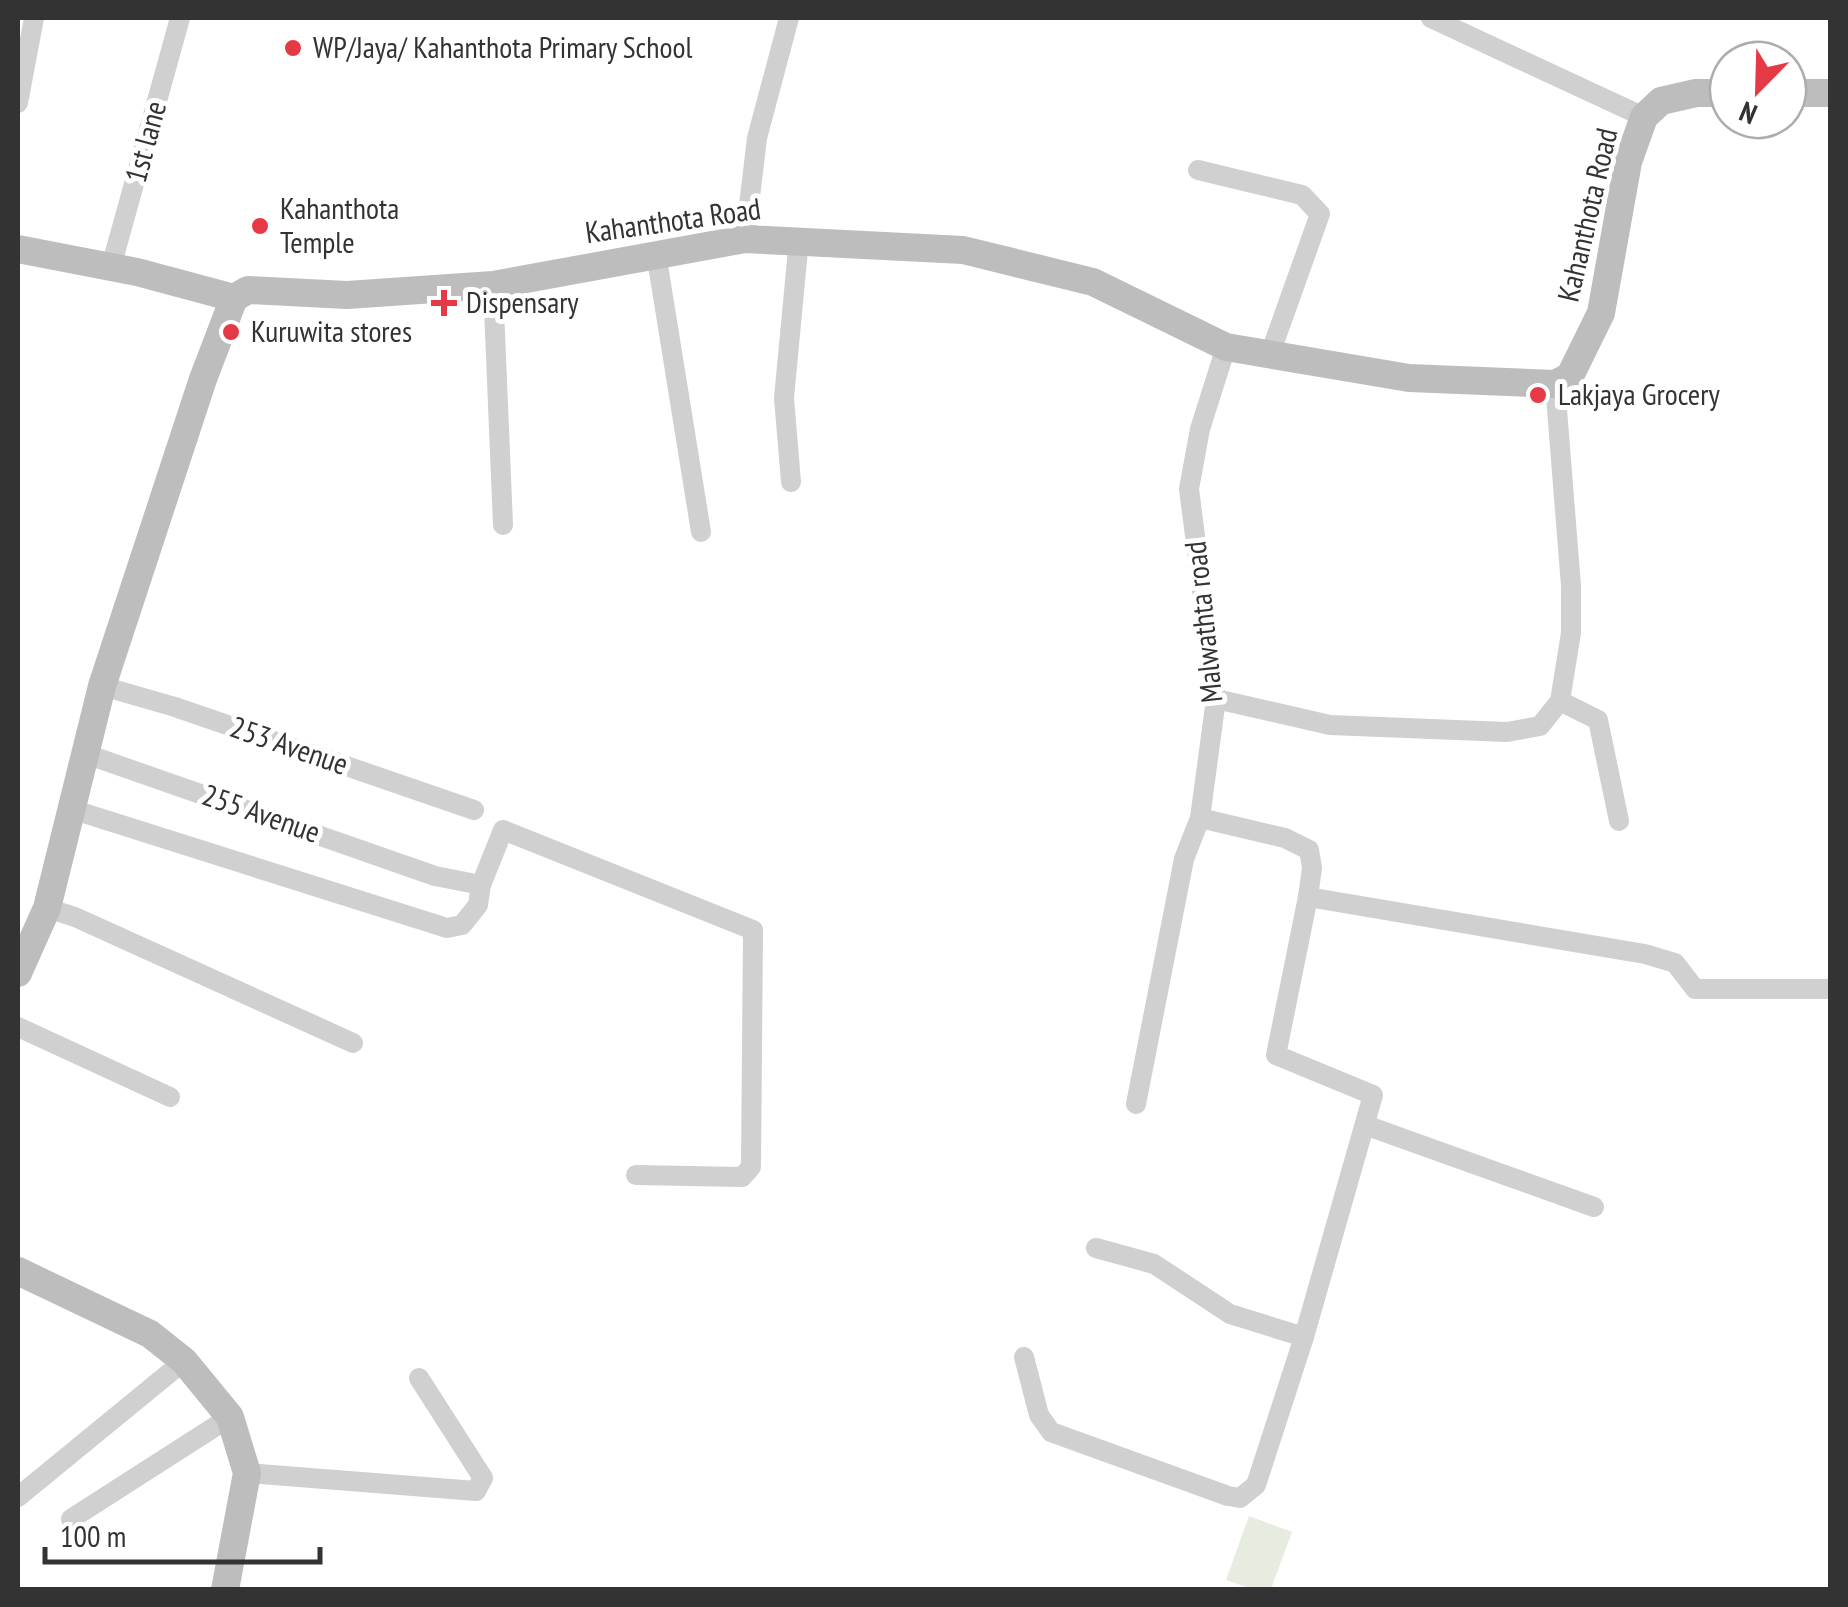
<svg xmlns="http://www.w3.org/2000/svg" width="1848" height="1607" font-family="'PT Sans Narrow',sans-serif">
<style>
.green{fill:#e6ecdf}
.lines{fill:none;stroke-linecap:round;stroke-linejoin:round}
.street{stroke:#d0d0d0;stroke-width:20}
.secondary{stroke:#bdbdbd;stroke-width:28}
.poi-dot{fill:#e63946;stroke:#fff;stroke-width:4}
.labels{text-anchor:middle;stroke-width:10;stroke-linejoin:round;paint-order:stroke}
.poi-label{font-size:30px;fill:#333;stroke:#fff;text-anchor:start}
.street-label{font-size:30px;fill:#333;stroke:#fff}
</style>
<rect width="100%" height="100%" fill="#fff"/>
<polygon class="green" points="1249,1516 1292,1532 1271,1589 1252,1589 1226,1580"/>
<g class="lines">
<g class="street">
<polyline points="1431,18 1644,117"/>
<polyline points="18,103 34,18"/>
<polyline points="1198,170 1302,195 1320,214 1270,354"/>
<polyline points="745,239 757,138 789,18"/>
<polyline points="656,253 701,532"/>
<polyline points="111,267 180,18"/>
<polyline points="493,285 503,525"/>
<polyline points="1226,347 1200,429 1189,489 1216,699 1200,818 1285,838 1309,850 1312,868 1308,897 1645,954 1675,963 1695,989 1830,989"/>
<polyline points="791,482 784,398 799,239"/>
<polyline points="102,686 175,707 474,810"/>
<polyline points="1216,699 1330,725 1507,732 1540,726 1560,701 1571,633 1571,586 1555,384"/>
<polyline points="1560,701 1598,720 1619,821"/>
<polyline points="86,754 435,876 481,885 503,830 753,930 751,1167 742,1177 636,1175"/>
<polyline points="71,809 447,928 462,925 478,905 481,885"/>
<polyline points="47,908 75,917 353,1043"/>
<polyline points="18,1027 170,1097"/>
<polyline points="1136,1104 1184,859 1200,818"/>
<polyline points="1365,1125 1594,1207"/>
<polyline points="1096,1248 1154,1264 1230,1314 1304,1337"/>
<polyline points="1024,1357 1039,1415 1051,1432 1228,1496 1240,1498 1256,1485 1304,1337 1373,1095 1276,1055 1308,897"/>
<polyline points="247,1473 476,1491 483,1478 419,1378"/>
<polyline points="18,1497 184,1361"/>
<polyline points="71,1519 230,1417"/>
</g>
<g class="secondary">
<polyline points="1788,93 1830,93"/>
<polyline points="18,249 137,272 234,298"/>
<polyline points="18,973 47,908 102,686 203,379 234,298 248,290 347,295 493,285 745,239 963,250 1093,282 1226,347 1409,378 1555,384 1570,376 1601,313 1628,162 1644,117 1661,101 1696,93 1728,93"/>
<polyline points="18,1271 150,1334 184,1361 230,1417 247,1473 225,1590"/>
</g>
</g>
<g class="poi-dot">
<circle cx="293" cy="48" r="10"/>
<circle cx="260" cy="226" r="10"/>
<path d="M439 288h10v10h10v10h-10v10h-10v-10h-10v-10h10z"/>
<circle cx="231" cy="332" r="10"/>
<circle cx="1538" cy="395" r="10"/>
</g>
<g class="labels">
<g class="poi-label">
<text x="313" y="58">WP/Jaya/ Kahanthota Primary School</text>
<text x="280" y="219">Kahanthota<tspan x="280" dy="34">Temple</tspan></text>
<text x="466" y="313">Dispensary</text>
<text x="251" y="342">Kuruwita stores</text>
<text x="1558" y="405">Lakjaya Grocery</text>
</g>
<g class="street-label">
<text transform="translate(146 142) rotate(-75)" y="10">1st lane</text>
<text transform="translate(1588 215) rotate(-77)" y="10">Kahanthota Road</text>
<text transform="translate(673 221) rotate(-8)" y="10">Kahanthota Road</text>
<text transform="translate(1204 622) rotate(-96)" y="10">Malwathta road</text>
<text transform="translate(289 746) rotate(19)" y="10">253 Avenue</text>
<text transform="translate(261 814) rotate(19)" y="10">255 Avenue</text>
</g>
</g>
<rect width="1848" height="1607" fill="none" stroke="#333333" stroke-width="40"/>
<g transform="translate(1758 90) rotate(203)"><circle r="48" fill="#ffffff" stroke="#adadad" stroke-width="2.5"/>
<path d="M0-8L18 38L0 25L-18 38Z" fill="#e63946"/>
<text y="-15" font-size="28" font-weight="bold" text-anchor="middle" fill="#333333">N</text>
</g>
<path d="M45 1547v15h275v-15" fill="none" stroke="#333333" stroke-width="5"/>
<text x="60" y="1547" font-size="30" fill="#333333" stroke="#ffffff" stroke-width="8" paint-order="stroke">100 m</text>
</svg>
